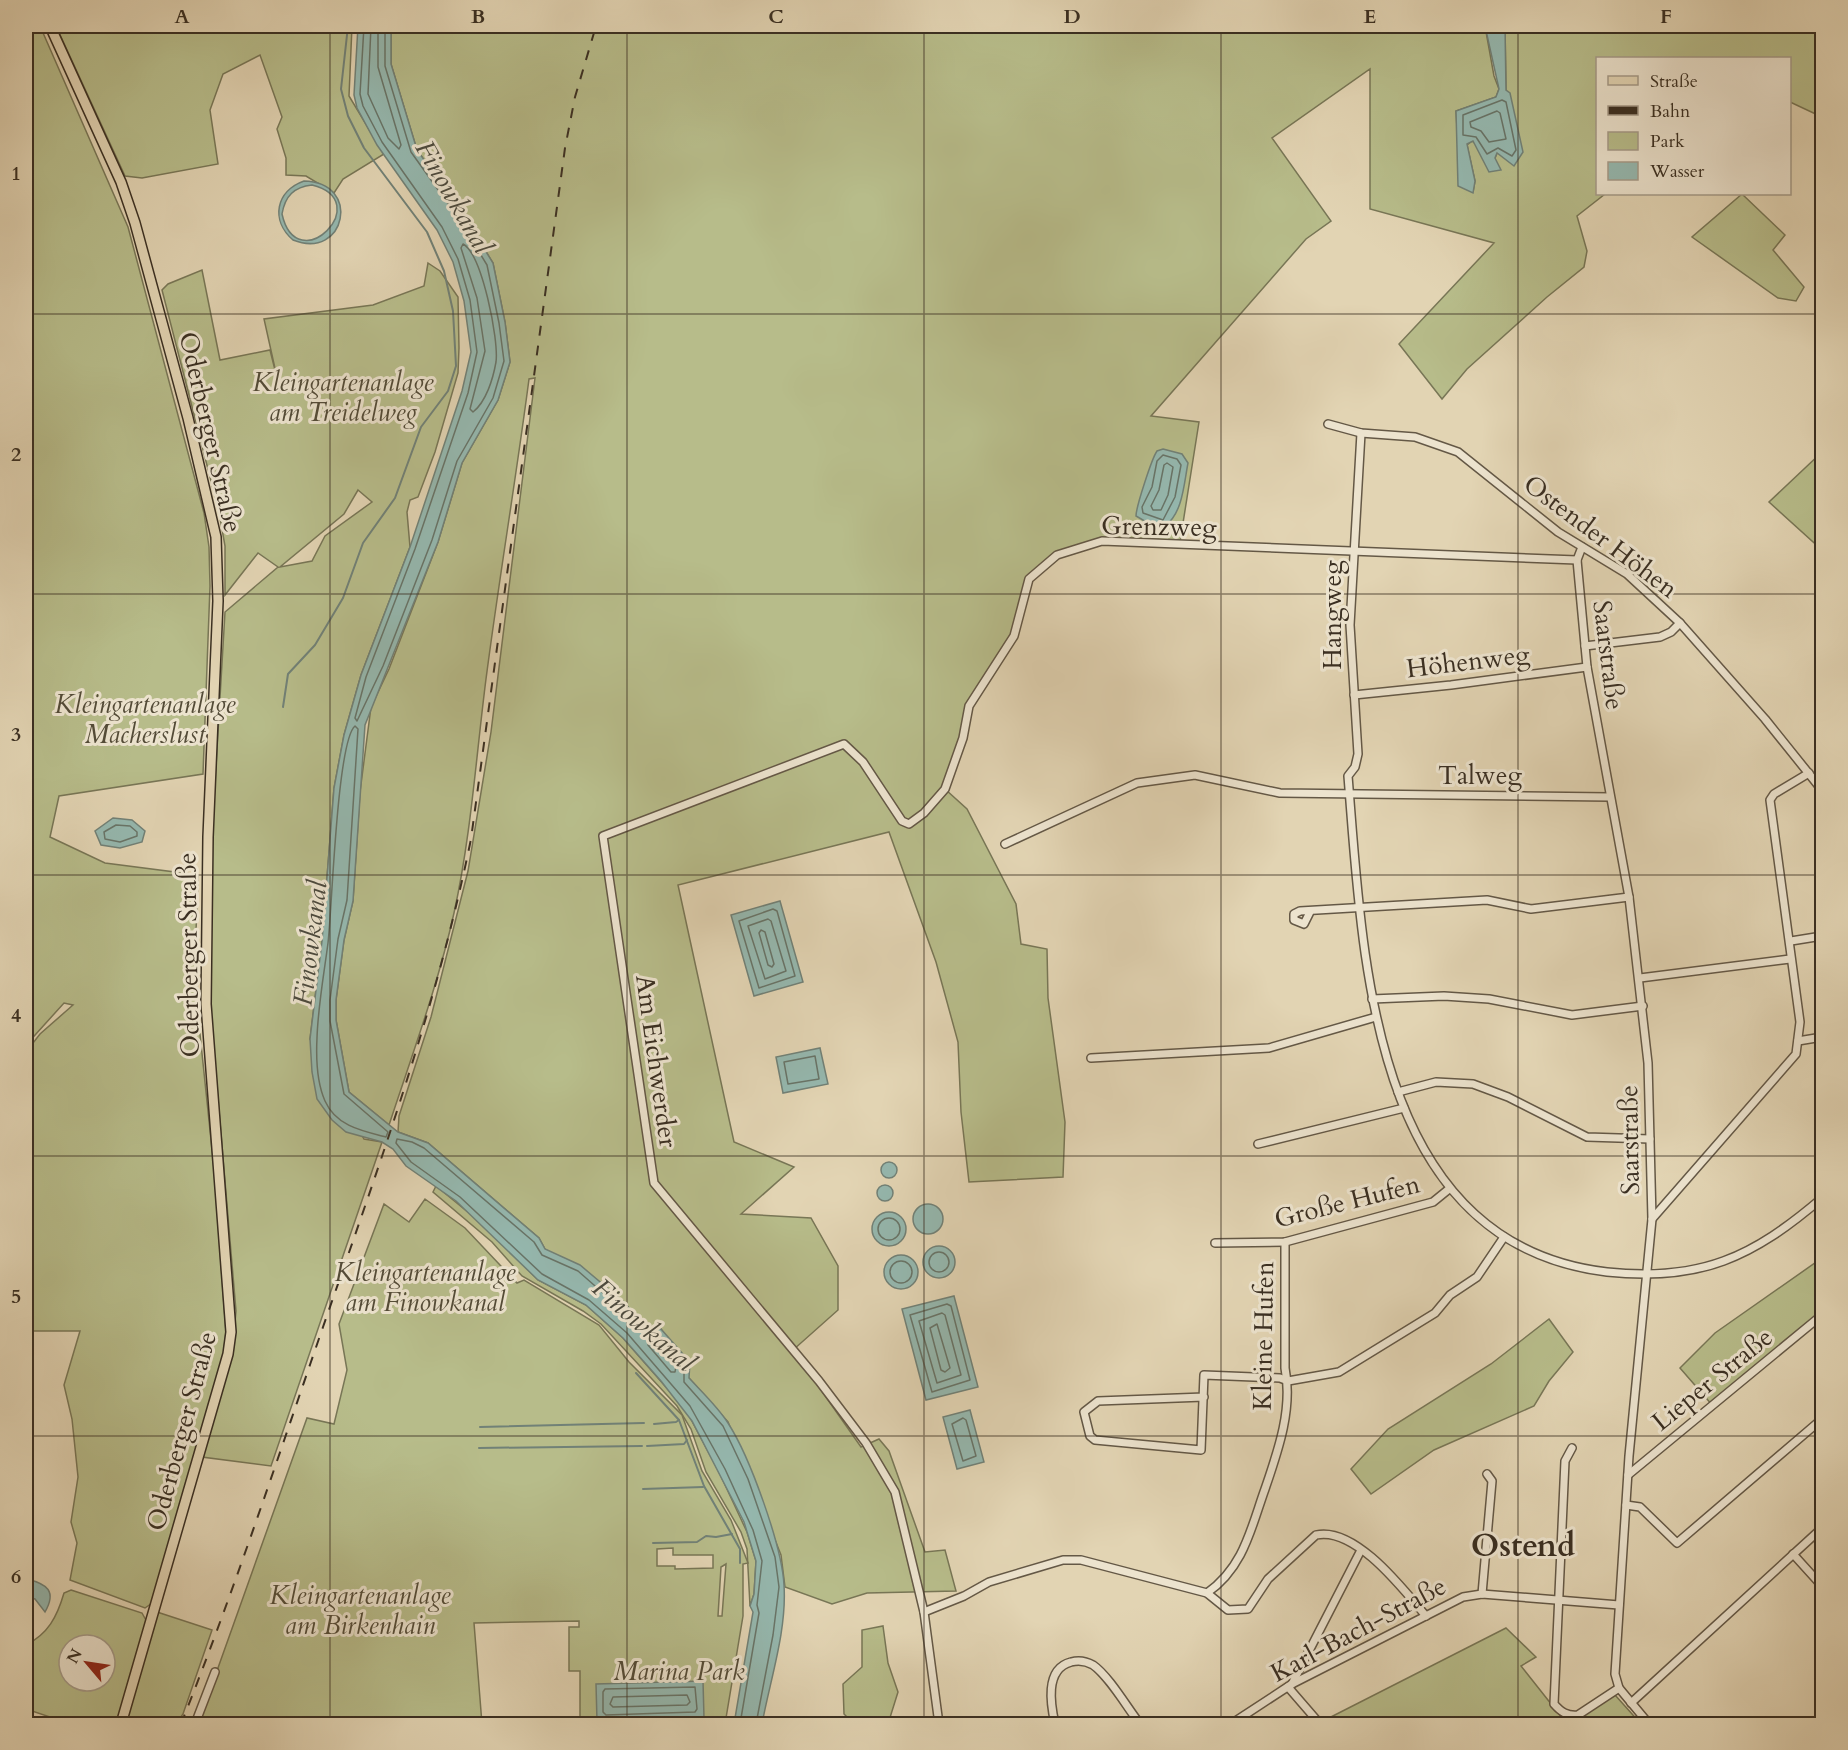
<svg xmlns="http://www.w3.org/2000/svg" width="1848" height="1750" font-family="Cardo,serif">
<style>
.green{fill:#b7bc8a;stroke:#787656;stroke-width:1.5;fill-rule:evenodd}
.water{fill:#95b8af;stroke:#718177;stroke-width:1.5;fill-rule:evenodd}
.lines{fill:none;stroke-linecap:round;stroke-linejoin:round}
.shore{stroke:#687468;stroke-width:1.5}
.stream{stroke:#718177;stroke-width:2}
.minor-casing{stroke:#645846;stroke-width:10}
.major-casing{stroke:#3a2f22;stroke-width:12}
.minor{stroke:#ece3ce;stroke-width:7}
.major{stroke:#e2d4b3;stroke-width:9}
.rail{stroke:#3a2f22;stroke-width:2;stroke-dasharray:10 10;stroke-linecap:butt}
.grid{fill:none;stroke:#3a2f22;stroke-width:1.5;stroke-opacity:0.55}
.labels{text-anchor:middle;stroke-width:6;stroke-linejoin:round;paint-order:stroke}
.park-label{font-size:26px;font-style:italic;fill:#534b37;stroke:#ece3ce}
.street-label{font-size:26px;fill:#3a2f22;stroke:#ece3ce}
.water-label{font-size:27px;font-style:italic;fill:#4c4a3e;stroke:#ece3ce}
.district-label{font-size:32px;font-weight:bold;fill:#3a2f22;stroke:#ece3ce}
.neatline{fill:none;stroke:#3a2f22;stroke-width:2}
.grid-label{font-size:20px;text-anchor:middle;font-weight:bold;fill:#3a2f22}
</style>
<rect width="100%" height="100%" fill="#e2d4b3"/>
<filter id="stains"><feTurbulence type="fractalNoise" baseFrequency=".00333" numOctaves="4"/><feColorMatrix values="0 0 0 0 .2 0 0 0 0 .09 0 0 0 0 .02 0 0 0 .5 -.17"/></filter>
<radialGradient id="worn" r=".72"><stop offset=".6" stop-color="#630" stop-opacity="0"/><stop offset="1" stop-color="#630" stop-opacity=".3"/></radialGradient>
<g class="green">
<polygon points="26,26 40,26 128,227 204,513 209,547 210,586 203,774 59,796 50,837 105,863 198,875 195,961 198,1015 214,1169 226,1332 223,1357 155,1601 145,1608 70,1580 77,1543 71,1522 78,1477 72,1419 64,1385 80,1331 26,1331 26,1052 40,1034 73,1005 64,1003 26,1045"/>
<polygon points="56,26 352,26 349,96 384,154 343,179 334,193 306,176 286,175 286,158 277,129 282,117 260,55 223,74 210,110 218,164 142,178 125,176"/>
<path d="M391,26H1485L1494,76L1499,89L1496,97L1456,111L1458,145L1473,192L1475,181L1467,145L1472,141L1495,158L1497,153L1506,90L1505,26H1822V117L1790,102V58H1598V194H1605L1577,216L1587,251L1584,267L1547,297L1467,369L1442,399L1399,344L1494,243L1370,209V69L1272,138L1331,221L1306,239L1151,416L1199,422L1180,542L1102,541L1057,555L1030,579L1014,636L969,706L945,789L967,809L1016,904L1021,944L1047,949L1048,998L1065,1122L1063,1177L969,1182L961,1112L958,1042L936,962L889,832L678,885L734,1142L794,1167L741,1214L811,1218L838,1266V1310L793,1350L861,1447L879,1439L889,1451L925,1552L945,1550L956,1591L867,1593L832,1604L785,1587L781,1555L728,1422L689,1378L661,1329L642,1324L624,1302L545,1249L539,1238L428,1143L398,1132L399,1116L431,1017L468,871L491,732L535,378L529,379C516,479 499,579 486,679C476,757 471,836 454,913C438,985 412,1055 389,1125L349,1092L336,1020V1000L344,940L353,901L360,792L371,707L389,669L438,542L462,463L498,400L510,362L505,322L493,263L464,216L417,150L391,64Z"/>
<polygon points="1742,194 1785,235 1773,250 1804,287 1796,301 1778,298 1692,237"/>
<path d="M428,263L440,271L458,297L459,348L458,373L435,452L418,497L410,500L407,512L410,547L361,675L344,735L334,788L322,941L310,1039L364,1139L382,1142L271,1466L202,1457L234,1333L236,1311L210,1004L212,835L225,612L278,567L258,553L225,595V546L219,512L162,290L168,284L202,270L220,360L270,350L278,382L264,319L373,305L424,286ZM358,490L372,502L325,536L312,561L280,567L344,514Z"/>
<polygon points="1822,452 1822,550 1769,502"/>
<polygon points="436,1186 480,1222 538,1280 586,1305 623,1338 686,1410 719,1472 747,1532 756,1561 754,1594 750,1606 747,1549 741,1532 706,1472 691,1429 677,1406 601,1324 583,1311 522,1276 492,1242 433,1192"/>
<path d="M425,1199L465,1228L517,1283L524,1280L599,1325L629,1362L682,1415L702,1471L731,1520L748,1563L743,1564V1616L725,1724H580V1671H569V1627H579V1621L474,1623L482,1724H198L307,1418L334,1424L347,1370L339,1324L384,1204L409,1222ZM673,1548V1555H713V1568L675,1569V1566H657V1549ZM726,1564L722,1616H718L721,1567Z"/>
<polygon points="1822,1258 1822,1314 1713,1406 1680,1368 1715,1333"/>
<polygon points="1549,1319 1573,1352 1549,1381 1534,1406 1434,1450 1371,1494 1351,1469 1388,1429 1491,1364"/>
<path d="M71,1590L142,1613L147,1622L118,1724H60L59,1720L26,1709V1645C48,1634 57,1617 64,1593ZM69,1645H105V1681H69Z"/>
<polygon points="157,1612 212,1630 183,1714 176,1724 125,1724"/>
<polygon points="883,1626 888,1663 898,1692 888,1724 854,1724 844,1714 843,1684 862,1667 862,1630"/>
<polygon points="1506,1628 1536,1657 1521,1666 1567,1724 1323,1724 1321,1722"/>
<polygon points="1615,1695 1641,1724 1572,1724 1579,1716"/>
</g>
<g class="water">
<path d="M358,26H391V64L417,150L464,216L493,263L505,322L510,362L498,400L462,463L438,542L365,725L353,901L344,940L336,1000V1020L349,1092L398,1132L428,1143L539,1238L545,1249L580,1265L624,1302L642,1324L661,1329L690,1362L689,1378C702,1392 718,1407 728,1423C750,1457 782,1546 784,1585C787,1631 770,1680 762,1724H734L753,1612L750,1606L754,1594L756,1561L744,1522L692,1421L661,1381L623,1338L586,1305L538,1280L456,1201L406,1166L393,1149L382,1142L346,1132L332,1120L317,1099L312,1072L310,1039L322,941L334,788L344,735L361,675L410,547L462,391L471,352L464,301L453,262L437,230L377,145L357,108L354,95Z"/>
<polygon points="1485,26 1505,26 1506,90 1510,93 1523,152 1514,166 1497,153 1495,158 1501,170 1489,172 1473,141 1467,144 1475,181 1473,193 1458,186 1456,111 1496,97 1499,89"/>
<path d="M304,181C362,182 346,261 293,240C270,220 276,191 304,181ZM312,185C377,201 297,281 282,214C285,196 294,187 312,185Z"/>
<path d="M1163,449L1182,454L1188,463C1184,483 1183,513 1165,526L1148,523L1136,516C1136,507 1152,458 1157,451Z"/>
<polygon points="113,818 132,820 145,831 142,842 120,848 101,845 95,831"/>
<polygon points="780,901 803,982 754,996 731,915"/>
<polygon points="820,1048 828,1084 783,1093 776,1057"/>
<circle cx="889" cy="1170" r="8"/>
<circle cx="885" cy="1193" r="8"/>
<circle cx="928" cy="1219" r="15"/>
<circle cx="889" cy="1229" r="17"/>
<circle cx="939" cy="1262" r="16"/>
<circle cx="901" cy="1272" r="17"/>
<polygon points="954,1296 978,1387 926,1400 902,1309"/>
<polygon points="970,1410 984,1462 957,1469 943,1417"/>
<path d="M27,1579C47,1584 57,1591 45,1612L35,1599L26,1597Z"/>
<polygon points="703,1681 704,1718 597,1721 596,1684"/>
</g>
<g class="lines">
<g class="shore">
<polyline points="364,26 360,94 363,106 382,142 442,227 458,259 470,300 477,352 468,393 415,549 366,677 355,718 357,721 383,666 432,540 457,461 493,398 504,361 499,323 487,265 459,219 411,152 385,66 385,26"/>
<polyline points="371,26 368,94 388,138 399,149 401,145 378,67 378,26"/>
<polygon points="1502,100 1506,102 1516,150 1512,156 1498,148 1487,154 1476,137 1463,135 1463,115"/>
<polygon points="1497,111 1500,113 1506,139 1489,142 1481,131 1471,127 1470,122"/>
<path d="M463,244C482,254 499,340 496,362C493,379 486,402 473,412L470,409L485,351L477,298L461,248Z"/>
<polygon points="1163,455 1177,459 1181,465 1175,497 1163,520 1143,513 1142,507 1152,487 1157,461"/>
<polygon points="1167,463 1173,467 1168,495 1161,510 1153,510 1151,506 1159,490 1164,465"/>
<path d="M355,726L358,729L347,900L338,939L330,1000V1021L344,1094L388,1132L386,1137C362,1131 336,1126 325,1101C317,1083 316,1058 317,1038C318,1006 324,974 328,943C332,910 337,741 355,726Z"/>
<polygon points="116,825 130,826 137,832 137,836 120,842 105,839 104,832"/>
<polygon points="773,909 777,911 795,976 759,988 739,921"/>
<polygon points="768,919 771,921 786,971 765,979 748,926"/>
<polygon points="761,930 765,932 774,964 772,967 768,965 759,933"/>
<polygon points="815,1056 819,1079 788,1084 784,1062"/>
<circle cx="889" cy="1229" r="11"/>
<circle cx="939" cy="1262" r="10"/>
<circle cx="901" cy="1272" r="11"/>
<polygon points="947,1304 951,1306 970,1380 932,1392 910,1315"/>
<polygon points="942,1313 945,1315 961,1375 937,1383 919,1321"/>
<polygon points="937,1324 950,1368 945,1372 941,1370 930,1328"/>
<polygon points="648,1341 654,1342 676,1366 675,1372 671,1372 648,1345"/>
<polygon points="963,1418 966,1420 976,1456 963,1461 952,1424"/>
<polygon points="695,1687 697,1709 695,1712 606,1715 603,1712 603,1692 605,1689"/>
<polygon points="687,1695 690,1702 687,1705 613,1707 610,1704 613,1697"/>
<polyline points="740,1724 759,1613 757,1605 762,1561 753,1530 725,1469 690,1406 627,1333 589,1300 542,1274 460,1197 411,1162 396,1143 397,1139 412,1142 424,1148 534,1242 542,1255 578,1271 619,1307 638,1329 659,1335 684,1363 684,1382 723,1426 748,1479 775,1557 779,1587 773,1635 756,1724"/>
</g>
<g class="stream">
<polyline points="283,707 288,674 315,645 343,598 363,543 395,498 421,427 448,391 456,366 453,311 444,271 427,232 364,148 348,116 341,89 348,26"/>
<polyline points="636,1373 679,1420 704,1486 740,1549 740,1563"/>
<polyline points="654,1424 676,1422 679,1420"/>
<polyline points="480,1427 644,1423"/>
<polyline points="647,1446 684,1444 687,1440"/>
<polyline points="479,1448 642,1446"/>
<polyline points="643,1489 703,1487"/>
<polyline points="653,1543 697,1542 706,1536 716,1537 732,1534"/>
</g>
<defs>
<g id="minor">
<polyline points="1328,424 1361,433 1415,437 1458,452 1558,532 1627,574 1680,623 1765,719 1822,790"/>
<path d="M1361,433L1350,625L1358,754L1355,767L1348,776C1363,960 1371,1244 1607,1272C1701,1282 1753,1257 1822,1198"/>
<polyline points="1582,547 1577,560 1587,667 1629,897 1648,1063 1652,1219 1629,1456 1615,1674 1619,1688 1649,1724"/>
<polyline points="1585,646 1660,637 1671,632 1680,623"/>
<polyline points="1354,695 1451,685 1587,667"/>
<polyline points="1005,844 1137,783 1195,775 1280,793 1610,797"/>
<polyline points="1310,912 1304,924 1294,920 1294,914 1300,911 1487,900 1531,909 1629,897"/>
<polyline points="1791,941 1822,936"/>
<polyline points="1640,978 1790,959"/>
<polyline points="1372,999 1444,996 1489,999 1572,1015 1643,1006"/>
<polyline points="1798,1041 1822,1037"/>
<polyline points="1091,1058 1269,1048 1376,1017"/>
<polyline points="1398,1092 1436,1082 1473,1084 1508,1097 1587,1137 1650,1139"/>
<polyline points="1258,1144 1404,1108"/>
<polyline points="1652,1219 1796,1054 1800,1022 1770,800 1774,794 1809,773"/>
<polyline points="1215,1243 1285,1242 1433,1202 1449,1189"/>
<polyline points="1204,1397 1098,1401 1084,1412 1090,1436 1095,1440 1201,1450 1204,1375 1280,1378 1288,1381 1339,1372 1435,1313 1450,1295 1477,1277 1504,1237"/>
<path d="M1572,1448L1565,1461L1554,1704C1561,1712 1567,1716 1578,1715L1619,1688"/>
<polyline points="1628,1475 1822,1315"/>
<polyline points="1626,1505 1640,1507 1677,1543 1822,1419"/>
<polyline points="1793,1554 1822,1586"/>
<path d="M1207,1593C1244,1567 1251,1528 1265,1489C1278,1451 1293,1409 1285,1368V1242"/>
<polyline points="1482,1594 1492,1481 1487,1474"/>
<path d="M924,1612L964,1596L989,1582L1063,1560H1081L1207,1593L1228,1610L1248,1609L1268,1579L1316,1535C1355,1526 1403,1589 1426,1616"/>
<polyline points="1292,1684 1361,1550"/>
<polyline points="1288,1687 1320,1724"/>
<polyline points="1631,1703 1822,1528"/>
<polyline points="195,1724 215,1672"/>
<polyline points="939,1724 924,1612 895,1492 866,1443 819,1381 654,1183 603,836 844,744 863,762 902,821 909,824 924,813 945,789 963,738 969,706 1014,636 1029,579 1057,555 1102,541 1577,560"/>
<path d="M1055,1724C1051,1706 1044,1669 1071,1662C1078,1660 1086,1661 1093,1665C1109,1676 1128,1709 1140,1724"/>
<polyline points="1231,1724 1292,1684 1463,1597 1482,1594 1619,1605"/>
</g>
<polyline id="major" points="50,26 121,182 135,223 188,418 216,537 218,601 208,837 206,1004 231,1332 228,1354 121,1724"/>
</defs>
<use href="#minor" class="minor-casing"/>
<use href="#major" class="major-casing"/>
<use href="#minor" class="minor"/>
<use href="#major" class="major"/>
<path class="rail" d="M181,1724C233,1594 277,1460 323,1327C379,1166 437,1006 471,839L565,148L575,97L596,26"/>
</g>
<path class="grid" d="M330,26V1724M627,26V1724M924,26V1724M1221,26V1724M1518,26V1724M26,314H1822M26,594H1822M26,875H1822M26,1156H1822M26,1436H1822"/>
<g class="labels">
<g class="park-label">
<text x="343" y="391">Kleingartenanlage<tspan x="343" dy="30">am Treidelweg</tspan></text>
<text x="145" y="713">Kleingartenanlage<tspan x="145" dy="30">Macherslust</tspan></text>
<text x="425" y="1281">Kleingartenanlage<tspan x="425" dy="30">am Finowkanal</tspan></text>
<text x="360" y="1604">Kleingartenanlage<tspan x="360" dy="30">am Birkenhain</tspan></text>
<text x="679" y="1680">Marina Park</text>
</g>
<g class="street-label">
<text transform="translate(211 432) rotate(77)" y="9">Oderberger Straße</text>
<text transform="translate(1159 526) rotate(1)" y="9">Grenzweg</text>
<text transform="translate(1601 536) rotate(37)" y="9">Ostender Höhen</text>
<text transform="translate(1332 615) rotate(-90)" y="9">Hangweg</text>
<text transform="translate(1609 655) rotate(83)" y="9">Saarstraße</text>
<text transform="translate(1468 661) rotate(-7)" y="9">Höhenweg</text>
<text x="1480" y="784">Talweg</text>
<text transform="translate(188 955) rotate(-91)" y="9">Oderberger Straße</text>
<text transform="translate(657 1061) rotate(82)" y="9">Am Eichwerder</text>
<text transform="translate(1629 1140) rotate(-91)" y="9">Saarstraße</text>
<text transform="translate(1347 1201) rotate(-14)" y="9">Große Hufen</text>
<text transform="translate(1263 1336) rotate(-89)" y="9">Kleine Hufen</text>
<text transform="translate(1712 1379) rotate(-39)" y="9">Lieper Straße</text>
<text transform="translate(181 1431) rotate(-75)" y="9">Oderberger Straße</text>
<text transform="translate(1358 1629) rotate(-28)" y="9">Karl-Bach-Straße</text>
</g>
<g class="water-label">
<text transform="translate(454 197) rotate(60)" y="9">Finowkanal</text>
<text transform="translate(310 943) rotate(-83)" y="9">Finowkanal</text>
<text transform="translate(644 1325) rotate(41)" y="9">Finowkanal</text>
</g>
<g class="district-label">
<text x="1523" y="1556">Ostend</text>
</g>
</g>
<rect width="1848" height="1750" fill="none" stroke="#e2d4b3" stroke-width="66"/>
<rect x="1596" y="57" width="195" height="138" fill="#ece3ce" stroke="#a59b89" stroke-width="1.5"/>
<rect x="1608" y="76" width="30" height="9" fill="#e2d4b3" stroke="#a59b89" stroke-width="1.5"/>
<text x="1650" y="87" font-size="18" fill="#3a2f22">Straße</text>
<rect x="1608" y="106" width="30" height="9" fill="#3a2f22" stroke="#a59b89" stroke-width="1.5"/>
<text x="1650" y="117" font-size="18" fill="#3a2f22">Bahn</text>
<rect x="1608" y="132" width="30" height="18" fill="#b7bc8a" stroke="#a59b89" stroke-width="1.5"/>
<text x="1650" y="147" font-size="18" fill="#3a2f22">Park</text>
<rect x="1608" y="162" width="30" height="18" fill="#95b8af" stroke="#a59b89" stroke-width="1.5"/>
<text x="1650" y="177" font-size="18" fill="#3a2f22">Wasser</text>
<g transform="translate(87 1663) rotate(299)"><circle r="28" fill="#ece3ce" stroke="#a59b89" stroke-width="1.5"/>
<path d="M0-4.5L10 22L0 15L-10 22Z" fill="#8f2418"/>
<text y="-9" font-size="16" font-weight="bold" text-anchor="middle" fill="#3a2f22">N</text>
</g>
<rect x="33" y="33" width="1782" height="1684" class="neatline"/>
<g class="grid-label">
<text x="182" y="23">A</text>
<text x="478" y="23">B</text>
<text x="776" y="23">C</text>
<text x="1072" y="23">D</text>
<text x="1370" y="23">E</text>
<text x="1666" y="23">F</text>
<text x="16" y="180">1</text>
<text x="16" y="461">2</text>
<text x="16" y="741">3</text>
<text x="16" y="1022">4</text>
<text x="16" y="1303">5</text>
<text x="16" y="1583">6</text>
</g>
<rect width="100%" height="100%" filter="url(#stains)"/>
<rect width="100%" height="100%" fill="url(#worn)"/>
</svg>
